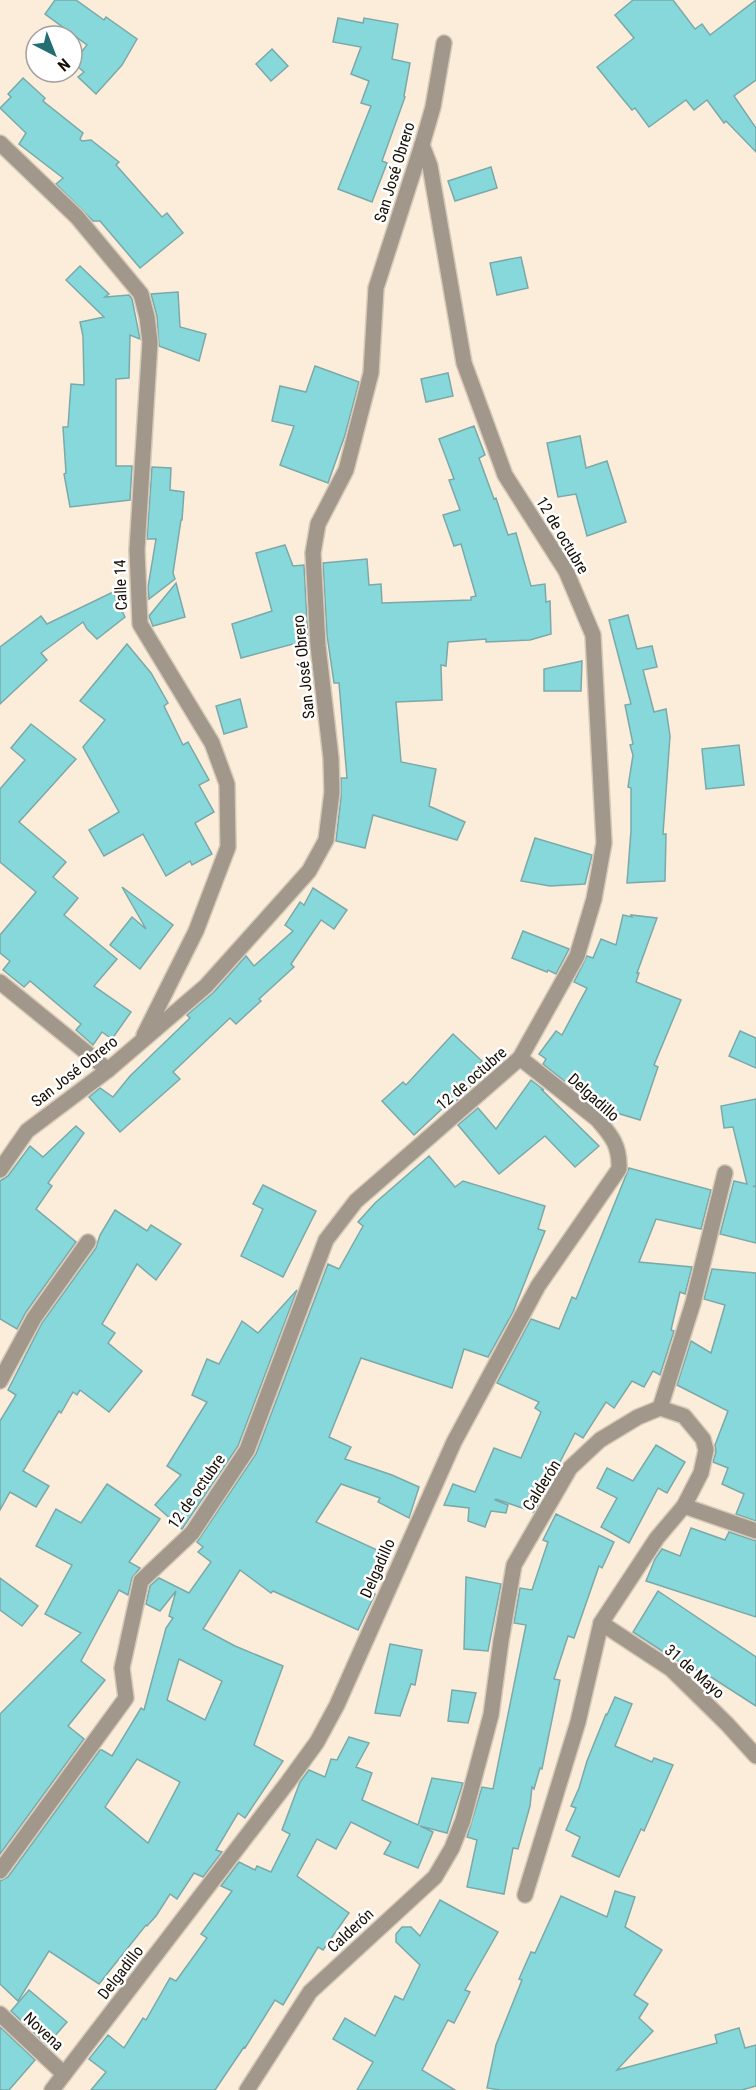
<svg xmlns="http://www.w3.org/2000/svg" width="756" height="2090" font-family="'Roboto Condensed',sans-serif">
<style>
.building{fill:#86d8da;stroke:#7ba9aa;stroke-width:1.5;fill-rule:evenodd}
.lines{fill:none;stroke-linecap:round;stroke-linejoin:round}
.minor-casing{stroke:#d6c9b8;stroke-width:18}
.minor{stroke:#a1978a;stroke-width:15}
.labels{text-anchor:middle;stroke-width:5;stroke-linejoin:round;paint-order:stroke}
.street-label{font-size:16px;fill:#160e04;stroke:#fff}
</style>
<rect width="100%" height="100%" fill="#fbedda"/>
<g class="building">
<polygon points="55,0 76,0 104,20 106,17 137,39 122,65 96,94 78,77 84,72 73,63 87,45 45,14"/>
<polygon points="633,0 673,0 695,29 702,24 710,35 756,0 756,80 734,96 756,128 756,152 726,121 724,123 707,100 694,110 686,100 649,127 635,108 632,110 622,98 597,67 634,38 615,15"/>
<polygon points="338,18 363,23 364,18 398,24 392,59 410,63 404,96 405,97 382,161 387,163 372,202 338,189 371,106 361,103 369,81 351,74 361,47 333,42"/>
<polygon points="272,49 288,66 271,81 256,64"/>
<polygon points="23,78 45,98 43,101 83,133 80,139 82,141 91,140 119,162 116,165 162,217 167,213 183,233 140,268 100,221 93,221 56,184 63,178 19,144 26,133 0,108 11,97 8,94"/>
<polygon points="491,167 497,188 455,201 448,181"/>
<polygon points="521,257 528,288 497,295 490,263"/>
<polygon points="80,266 109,294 105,297 129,295 132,299 140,339 130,335 129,378 116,379 116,466 132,466 130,500 70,507 64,474 66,473 63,427 68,427 71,384 84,385 83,336 80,322 104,317 66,280"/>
<polygon points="178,292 180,327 206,334 199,361 159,346 157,316 151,294"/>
<polygon points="315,366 359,382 345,435 328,483 280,465 294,426 272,421 280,386 306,392"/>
<polygon points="448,373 453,396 426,402 421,379"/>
<polygon points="474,426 485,455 479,458 494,499 496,498 508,535 516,533 531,586 545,584 546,602 550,601 551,634 530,640 486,642 486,639 448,642 446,666 441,665 442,700 396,702 401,762 436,769 429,806 465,822 457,840 373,815 365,848 336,841 341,797 341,778 347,778 339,683 334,683 327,635 323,563 367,559 369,585 381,584 382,603 471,600 471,597 476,596 461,544 454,546 443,515 460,510 449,480 454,479 439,439"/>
<polygon points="580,436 586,468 607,461 626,522 587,536 576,494 558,497 547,443"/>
<polygon points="152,467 171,468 170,490 184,492 182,520 181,520 173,573 175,579 149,599 148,587 156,539 147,539"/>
<polygon points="285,545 293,566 304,565 308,640 241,658 232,624 272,611 256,553"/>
<polygon points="176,583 185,617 153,626 149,616"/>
<polygon points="113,592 125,617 97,639 87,629 83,622 41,653 47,660 0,704 0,647 41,616 47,624"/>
<polygon points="628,615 637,649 652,646 657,667 643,670 654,712 666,709 670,736 663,834 666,834 665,881 627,883 631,831 631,788 628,787 633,755 630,745 633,744 625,705 631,704 609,620"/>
<polygon points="127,644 151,673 168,703 164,706 183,745 188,742 209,780 199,785 214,812 195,823 212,854 192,865 190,861 166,876 143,834 104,856 89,830 119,812 83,747 105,720 80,701"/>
<polygon points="582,661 581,691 544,691 544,669"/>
<polygon points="240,699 247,727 224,734 216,706"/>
<polygon points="31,724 76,759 19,822 66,862 53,877 78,898 64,915 117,959 94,986 131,1012 112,1039 102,1032 93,1045 76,1030 81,1024 30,981 24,987 3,970 10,961 0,953 0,935 36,892 0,862 0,789 25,760 11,748"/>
<polygon points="739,745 744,785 706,789 702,749"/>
<polygon points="535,838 592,855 585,884 550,886 521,881"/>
<polygon points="122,887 173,925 140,969 110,945 132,917 146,929"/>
<polygon points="313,888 347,910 334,929 321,920 291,964 294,967 259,999 261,1001 236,1024 230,1018 173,1072 180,1079 120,1132 89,1097 100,1088 113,1097 130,1076 190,1018 187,1015 213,993 246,956 254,966 293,931 285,925 300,902 304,905"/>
<polygon points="623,915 632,917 631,915 657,918 637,973 639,973 636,982 681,1000 654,1065 658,1067 640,1120 597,1107 543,1064 546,1059 539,1054 556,1031 562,1035 587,988 574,982 587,956 593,958 601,939 616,945"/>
<polygon points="523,931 569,949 556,974 548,970 547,972 512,958"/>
<polygon points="740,1031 756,1038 756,1068 729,1056"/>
<polygon points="453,1034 482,1061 471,1073 477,1078 465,1093 446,1110 443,1108 414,1135 382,1101 403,1082 406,1085"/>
<polygon points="531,1080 544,1090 541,1089 599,1146 575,1167 545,1136 499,1174 458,1125 478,1108 496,1129"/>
<polygon points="756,1099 756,1186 753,1186 756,1187 756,1243 720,1234 734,1181 747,1184 733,1127 724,1128 721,1106"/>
<polygon points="76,1126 84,1133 48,1183 52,1186 36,1209 76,1242 26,1312 17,1329 0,1319 0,1181 8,1176 30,1146 43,1157"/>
<path d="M429,1156L455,1187L463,1181L545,1206L538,1229L545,1231L513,1312L488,1357L464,1349L452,1388L361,1358L329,1437L351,1447L345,1459L392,1475L419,1487L409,1518L378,1502L380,1498L341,1484L316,1522L386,1554L369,1591L375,1594L358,1630L273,1591L271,1593L240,1570L203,1629L235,1646L283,1666L254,1745L283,1761L245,1818L238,1813L216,1850L222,1852L203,1877L194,1873L177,1899L170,1894L156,1916L147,1926L146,1925L99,1984L49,1951L18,2001L0,1984V1881L8,1877L100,1750H102L112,1756L141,1708L144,1710L166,1628L173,1618L169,1616L176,1591L160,1611L146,1604L150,1586L159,1578L189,1593L211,1562L198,1552L203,1547L197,1542L256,1454L328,1264L339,1269L363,1226L358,1222L375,1203ZM179,1659L222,1681L205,1720L167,1700ZM137,1759L180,1782L148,1843L105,1807Z"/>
<polygon points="629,1168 711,1190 701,1229 656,1219 639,1262 692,1267 685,1294 680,1292 671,1330 674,1331 660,1375 653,1371 644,1387 632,1381 614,1408 606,1402 583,1438 575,1433 534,1512 496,1499 495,1500 508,1505 506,1513 491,1511 485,1527 468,1521 469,1508 444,1505 453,1484 475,1492 494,1448 521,1458 541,1412 535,1408 539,1402 497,1383 531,1319 559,1329 572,1297 576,1299"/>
<polygon points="263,1185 316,1211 283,1277 241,1256 263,1209 253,1204"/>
<polygon points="115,1210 147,1231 151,1225 181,1244 156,1280 137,1264 102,1324 115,1333 108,1343 142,1371 109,1412 80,1390 77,1395 73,1392 61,1413 59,1411 23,1471 49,1486 36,1507 10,1492 0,1510 0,1421 16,1395 8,1390 42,1323 96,1248 100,1235"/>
<polygon points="712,1269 756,1273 756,1521 736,1514 744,1494 722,1484 728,1468 713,1462 716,1452 715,1445 728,1411 677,1385 691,1341 711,1353 725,1305 704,1299"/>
<polygon points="297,1290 238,1446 182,1529 155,1505 181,1475 167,1466 207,1402 192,1395 207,1359 219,1364 242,1321 258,1333"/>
<polygon points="656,1445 685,1462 667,1493 658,1488 629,1543 601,1527 617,1498 597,1488 607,1468 633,1481"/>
<polygon points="107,1484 160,1519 129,1562 140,1568 132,1578 128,1595 119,1590 81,1661 105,1680 68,1726 84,1739 0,1854 0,1714 81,1633 45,1614 72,1565 36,1546 56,1509 81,1523"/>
<polygon points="556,1514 614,1542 602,1568 599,1566 574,1638 568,1636 554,1679 560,1680 542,1769 540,1768 534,1789 532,1787 530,1806 518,1849 513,1848 504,1894 467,1887 477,1840 467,1837 482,1787 493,1789 526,1625 514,1623 520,1588 532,1590 548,1542 543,1540"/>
<polygon points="691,1528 725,1540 729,1532 756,1541 756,1617 646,1581 655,1559 662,1549 680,1556"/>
<polygon points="466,1577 501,1584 488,1651 464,1649"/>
<polygon points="0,1578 38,1606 22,1626 0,1610"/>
<polygon points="658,1591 756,1657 756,1706 711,1677 676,1660 633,1632"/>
<polygon points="390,1644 422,1650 415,1685 411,1684 400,1716 375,1713"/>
<polygon points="452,1690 476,1693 468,1723 448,1721"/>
<polygon points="615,1697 632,1704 615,1746 652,1762 654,1758 673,1765 644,1831 641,1829 619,1877 572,1856 580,1837 566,1830 576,1808 571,1806 579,1788 587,1761 606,1714 607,1715"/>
<polygon points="349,1737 369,1743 356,1767 372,1773 362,1800 418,1825 432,1778 463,1783 447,1833 420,1826 433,1832 418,1868 384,1854 391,1842 351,1822 336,1849 317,1839 297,1876 349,1913 323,1950 318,1947 283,2005 275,2000 245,2048 244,2047 215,2090 91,2090 106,2072 89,2059 108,2035 124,2048 143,2018 146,2020 170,1978 176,1981 207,1938 201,1934 232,1891 221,1886 239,1862 255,1870 257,1866 271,1872 290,1834 282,1830 300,1782 309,1770 325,1777 331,1759 337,1760"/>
<polygon points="615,1891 635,1897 625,1927 662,1950 634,1995 648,2004 639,2018 653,2031 617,2070 717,2043 715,2035 739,2028 745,2048 756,2045 756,2086 742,2090 500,2090 487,2088 496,2045 522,1980 519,1979 531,1952 535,1953 561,1896 607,1917"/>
<polygon points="440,1900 498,1932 465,1990 470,1992 454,2023 448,2020 422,2070 455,2090 357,2090 373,2062 333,2039 345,2018 375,2036 395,1996 403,2000 420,1965 396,1942 396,1934 402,1927 411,1927 420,1936"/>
<polygon points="29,1990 67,2022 47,2045 11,2011"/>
<polygon points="0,2027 35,2060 9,2090 0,2090"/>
</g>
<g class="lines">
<defs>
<g id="minor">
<polyline points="0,143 77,217 141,294 147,317 150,342 137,550 140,624 212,743 227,784 228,847 196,931 144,1035"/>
<polyline points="0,982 108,1070"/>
<polyline points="0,1170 27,1131 108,1070 206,986 309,871 326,840 332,792 331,758 318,646 313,553 318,524 346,470 371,373 376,288 422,145 433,107 444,43"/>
<polyline points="0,1381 34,1318 88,1242"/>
<polyline points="660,1408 693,1303 725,1173"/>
<polyline points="684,1506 756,1531"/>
<polyline points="601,1623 671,1669 727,1724 756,1756"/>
<polyline points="0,1871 126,1698 122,1668 141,1581 192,1533 247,1450 326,1240 356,1201 520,1058 577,956 594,899 604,843 593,635 566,571 505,475 464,363 430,166 422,145"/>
<polyline points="0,2014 64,2074"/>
<path d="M52,2090L288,1782L317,1742L337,1705L454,1442L538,1286L619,1169C620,1146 612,1136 597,1119L520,1058"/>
<polyline points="247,2090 310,1992 435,1877 452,1848 463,1820 491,1715 501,1641 514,1565 570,1468 600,1440 638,1417 660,1408 684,1416 703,1439 706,1450 701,1473 684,1506 657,1538 601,1623 578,1722 525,1895"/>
</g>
</defs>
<use href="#minor" class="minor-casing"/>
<use href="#minor" class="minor"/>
</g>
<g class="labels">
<g class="street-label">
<text transform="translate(394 172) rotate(-73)" y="6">San José Obrero</text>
<text transform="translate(563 535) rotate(59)" y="6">12 de octubre</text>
<text transform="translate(120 585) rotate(-92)" y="6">Calle 14</text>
<text transform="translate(303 667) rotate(-96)" y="6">San José Obrero</text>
<text transform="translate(74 1071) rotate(-38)" y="6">San José Obrero</text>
<text transform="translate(471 1078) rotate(-41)" y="6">12 de octubre</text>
<text transform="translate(594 1097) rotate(42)" y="6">Delgadillo</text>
<text transform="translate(541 1485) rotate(-58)" y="6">Calderón</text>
<text transform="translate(196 1491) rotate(-55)" y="6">12 de octubre</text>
<text transform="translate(377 1568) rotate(-66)" y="6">Delgadillo</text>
<text transform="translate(695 1671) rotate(41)" y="6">31 de Mayo</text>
<text transform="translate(350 1930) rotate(-43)" y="6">Calderón</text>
<text transform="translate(120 1972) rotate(-52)" y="6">Delgadillo</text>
<text transform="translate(44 2031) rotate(43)" y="6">Novena</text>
</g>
</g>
<g transform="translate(54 54) rotate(138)"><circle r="28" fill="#ffffff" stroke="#a29f9b" stroke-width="1.5"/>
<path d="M0-4.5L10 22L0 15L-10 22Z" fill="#236e70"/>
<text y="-9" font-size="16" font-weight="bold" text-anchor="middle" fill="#160e04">N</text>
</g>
</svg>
